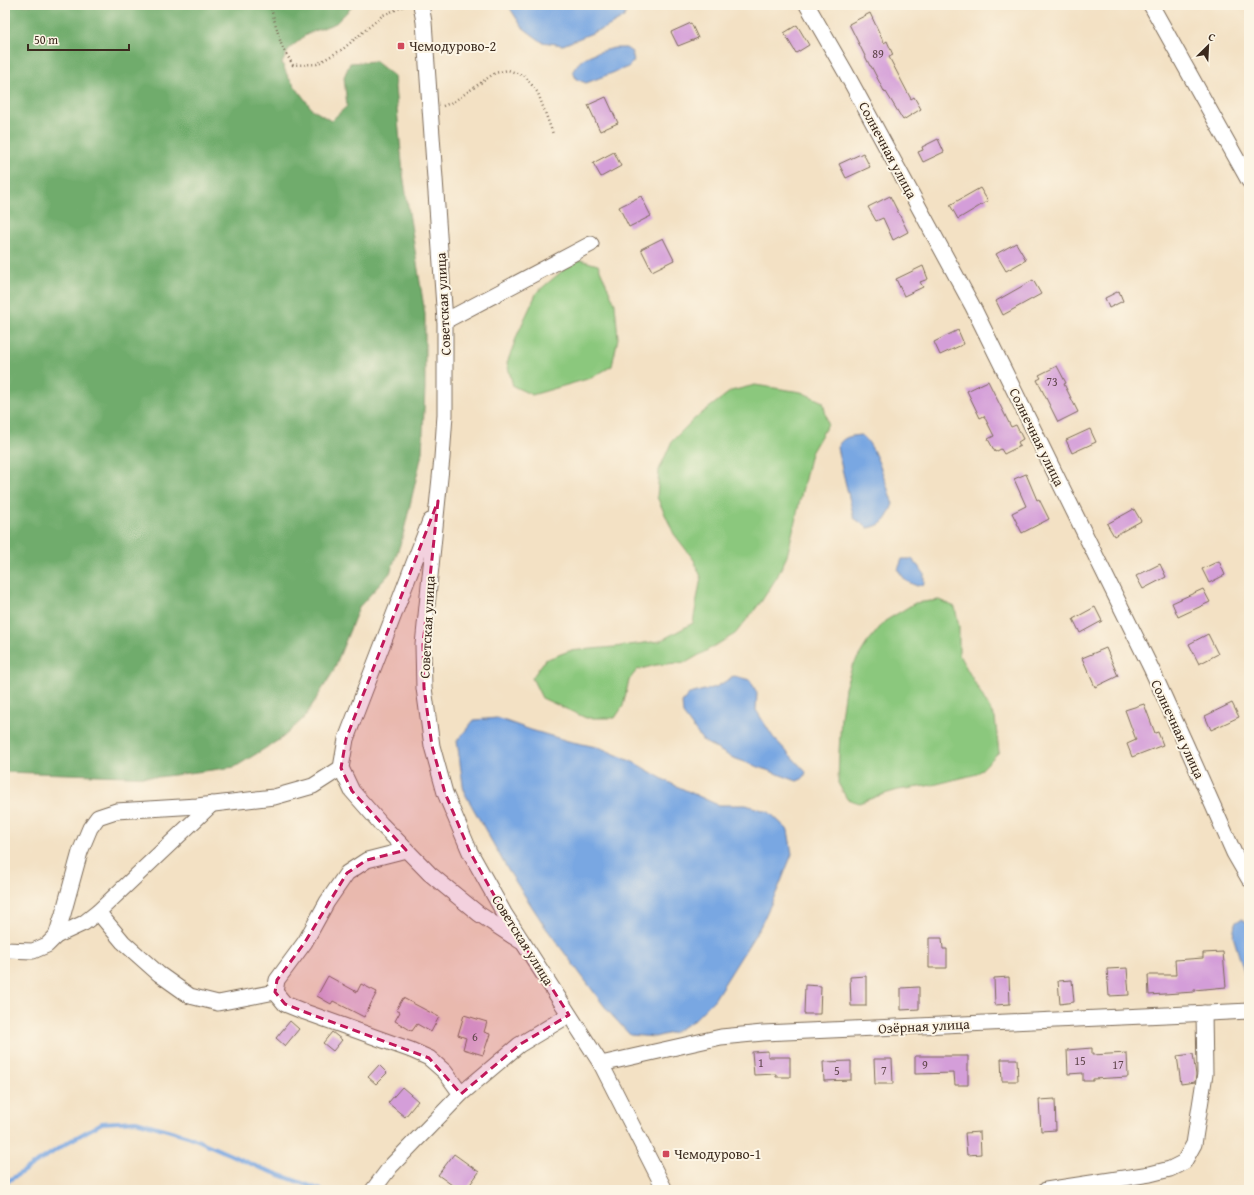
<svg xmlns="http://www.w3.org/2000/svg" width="1254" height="1195" font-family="'Gentium Book Plus',serif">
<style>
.green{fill:#8bc87d;stroke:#63794e}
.forest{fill:#70ac6c;stroke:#566b45}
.water{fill:#79a7e2;stroke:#5a6880}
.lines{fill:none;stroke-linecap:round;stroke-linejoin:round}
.stream{stroke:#79a7e2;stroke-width:4}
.building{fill:#d49ed9}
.minor-casing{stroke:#7b6a58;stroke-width:17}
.path{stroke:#7b6a58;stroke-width:2.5;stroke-dasharray:1 3;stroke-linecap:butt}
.minor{stroke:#fff;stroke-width:15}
.marked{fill:#c2185b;fill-opacity:0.2;stroke:#c2185b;stroke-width:3;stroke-dasharray:8 5;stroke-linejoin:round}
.poi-dot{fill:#d1495b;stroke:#fcf5e5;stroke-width:1.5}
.labels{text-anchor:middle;stroke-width:4;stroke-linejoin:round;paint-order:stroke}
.number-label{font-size:12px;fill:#61474d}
.poi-label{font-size:14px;fill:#3b2a1e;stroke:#fcf5e5;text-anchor:start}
.street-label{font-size:14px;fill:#3b2a1e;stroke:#fcf5e5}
</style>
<rect width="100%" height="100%" fill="#fcf5e5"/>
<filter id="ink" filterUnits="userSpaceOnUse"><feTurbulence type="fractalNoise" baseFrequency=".025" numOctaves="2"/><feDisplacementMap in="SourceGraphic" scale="8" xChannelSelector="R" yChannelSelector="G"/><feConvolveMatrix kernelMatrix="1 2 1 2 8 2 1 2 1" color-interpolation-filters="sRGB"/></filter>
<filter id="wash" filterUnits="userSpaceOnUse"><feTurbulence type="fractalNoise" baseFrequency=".012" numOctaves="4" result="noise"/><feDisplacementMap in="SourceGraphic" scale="16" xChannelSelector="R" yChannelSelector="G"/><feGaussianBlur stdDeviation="0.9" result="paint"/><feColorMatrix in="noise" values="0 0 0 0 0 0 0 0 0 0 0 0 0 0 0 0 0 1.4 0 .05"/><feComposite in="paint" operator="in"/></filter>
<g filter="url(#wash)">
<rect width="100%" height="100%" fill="#f3e1c4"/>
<g class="green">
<polygon points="580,260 598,265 615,304 618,338 612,366 591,378 532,395 513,386 507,363 518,333 537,292 567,267"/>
<polygon points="755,385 801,392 823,402 828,424 811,453 787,556 777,577 761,602 735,634 687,662 656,665 637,670 629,680 623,706 615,718 586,718 542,698 532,678 545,660 569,651 614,647 660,641 693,623 701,577 694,560 674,534 657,497 659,470 672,441 693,420 731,391"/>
<polygon points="939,600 955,607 959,627 959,655 995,718 999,752 977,774 933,785 898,790 881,795 859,803 847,799 838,783 839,752 841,717 845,688 852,667 867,643 885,621 915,603"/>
</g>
<polygon class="forest" points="5,5 354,5 336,23 307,34 289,49 282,63 288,77 312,109 331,121 347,106 344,77 350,63 375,61 394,76 403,174 425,314 425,388 422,454 402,539 390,573 359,607 333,672 304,718 282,738 235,767 158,777 5,772"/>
<g class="water">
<polygon points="508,5 628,5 627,11 623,18 607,27 563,45 542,42 522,27"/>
<path d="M614,48H626L632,52L634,61L628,67L586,83L576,79L573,71C582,54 597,53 614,48Z"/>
<path d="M861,435C875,442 887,488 893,504C887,518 885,525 868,528L854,518L837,448C842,437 849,436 861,435Z"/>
<polygon points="902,559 912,559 924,573 924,584 917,586 906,581 898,570"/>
<polygon points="734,676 750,680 757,693 756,710 773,737 806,772 804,778 797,781 731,757 703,741 683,714 682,702 689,694 716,687"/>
<polygon points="497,718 531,730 568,741 601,748 635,763 670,783 718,805 746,805 769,812 788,830 792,854 778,889 760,927 714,1000 694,1020 675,1032 655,1037 630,1035 608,1011 546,928 508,870 464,792 457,741 474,720"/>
<polygon points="1241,919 1249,923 1249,983 1246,979 1233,936 1235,923"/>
</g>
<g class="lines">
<polyline class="stream" points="5,1183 70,1141 102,1123 136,1121 188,1136 258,1167 321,1190"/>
</g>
<g id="blocks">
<g class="building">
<polygon points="870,13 884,43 887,41 893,55 889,57 911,99 914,97 921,109 903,120 886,92 885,93 871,66 870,66 849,24"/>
<polygon points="691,23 698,38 678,46 671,32"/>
<polygon points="797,25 809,45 796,53 784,33"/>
<polygon points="606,97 618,123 600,131 588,105"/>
<polygon points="938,139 944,152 923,162 918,152 923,150 922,147"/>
<polygon points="614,152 621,166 601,177 593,163"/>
<polygon points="863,153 870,167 846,178 839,164"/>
<polygon points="980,188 988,201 958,219 950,205"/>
<polygon points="641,196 651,216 629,227 619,207"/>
<polygon points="890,196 908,232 893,240 883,218 876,221 868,207"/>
<polygon points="663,238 674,260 652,271 641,249"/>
<polygon points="1016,243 1026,260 1006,271 996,254"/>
<polygon points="923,266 928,279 920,282 923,287 904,296 896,279"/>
<polygon points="1033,280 1041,294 1003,315 996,301"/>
<polygon points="1119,291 1123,301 1109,308 1105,298"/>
<polygon points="958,330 964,344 940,355 934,342"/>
<polygon points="1057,366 1066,383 1064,384 1078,412 1058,422 1037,380 1041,378 1039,375"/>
<polygon points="988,381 1011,427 1016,425 1023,439 1018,442 1020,446 1004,454 1001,449 995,452 988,439 994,436 984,416 980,418 967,391"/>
<polygon points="1090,429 1096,442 1072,453 1066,440"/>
<polygon points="1026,474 1037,500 1039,499 1049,519 1022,533 1012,513 1026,506 1014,479"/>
<polygon points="1134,509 1141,521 1114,536 1107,524"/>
<polygon points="1219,561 1225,575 1209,583 1202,569"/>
<polygon points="1160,564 1166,577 1143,589 1136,576"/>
<polygon points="1203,589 1210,602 1178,617 1172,603"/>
<polygon points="1095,607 1102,621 1080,633 1073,619"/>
<polygon points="1208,634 1218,654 1199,664 1189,644"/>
<polygon points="1106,648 1118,676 1095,687 1082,658"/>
<polygon points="1232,703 1239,717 1211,730 1205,716"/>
<polygon points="1144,704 1155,733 1158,732 1163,745 1132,757 1127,744 1136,740 1125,710"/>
<polygon points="929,938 942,938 943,949 947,949 947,968 929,968"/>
<polygon points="1223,952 1226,987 1194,990 1194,992 1149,995 1148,975 1176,975 1175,960 1203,958 1203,953"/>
<polygon points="1127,968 1129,995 1109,996 1107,969"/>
<polygon points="328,976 357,992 361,984 377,992 364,1017 333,1001 331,1004 317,996"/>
<polygon points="866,976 866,1006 851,1006 850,977"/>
<polygon points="1009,977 1010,1004 995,1005 994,978"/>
<polygon points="1072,980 1074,1002 1060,1004 1058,981"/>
<polygon points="805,985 821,986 820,1014 804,1014"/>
<polygon points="919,987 919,1009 901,1010 901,988"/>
<polygon points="403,998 439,1017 431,1032 417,1024 412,1031 395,1021 400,1012 396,1010"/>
<polygon points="464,1015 487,1022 484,1032 490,1034 483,1055 463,1049 466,1038 458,1035"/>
<polygon points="290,1021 299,1029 285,1046 276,1038"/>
<polygon points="332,1032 342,1040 333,1051 323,1043"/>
<polygon points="1092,1048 1092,1055 1127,1053 1128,1077 1093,1079 1093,1081 1083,1081 1083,1073 1068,1074 1067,1050"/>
<polygon points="768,1051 768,1057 790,1057 790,1077 776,1077 776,1074 754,1075 752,1052"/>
<polygon points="1193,1054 1196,1075 1195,1082 1181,1084 1177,1056"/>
<polygon points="915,1056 968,1056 968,1085 955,1085 954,1073 915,1074"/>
<polygon points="874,1059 892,1059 893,1084 875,1084"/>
<polygon points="1001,1059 1017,1059 1018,1081 1002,1081"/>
<polygon points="851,1061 851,1080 824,1081 823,1062"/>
<polygon points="379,1065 387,1073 376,1084 368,1077"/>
<polygon points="402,1087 418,1101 405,1117 388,1103"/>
<polygon points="1055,1099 1056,1130 1041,1131 1039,1100"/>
<polygon points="980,1132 981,1154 967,1155 965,1133"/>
<polygon points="454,1154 479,1172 466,1190 459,1190 438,1175"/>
</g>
</g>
</g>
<g filter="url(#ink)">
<use href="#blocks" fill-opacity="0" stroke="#7b6a58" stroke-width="1"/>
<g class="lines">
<defs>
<g id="minor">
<polyline points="421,5 424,22 445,321 445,415 442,458 423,645 424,688 432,746 445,793 470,852 504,913 601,1064 665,1190"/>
<polyline points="807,5 846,73 973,307 1151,668 1187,747 1234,853 1249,879"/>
<polyline points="1151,5 1249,181"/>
<polyline points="445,321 591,244"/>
<polyline points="430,521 346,739 341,768 352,791 381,824 430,874 479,914 520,941"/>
<polyline points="406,850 367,860 347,873 327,902 305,942 277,980 275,992 285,1004 305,1012 411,1050 429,1058 445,1072 461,1094"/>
<polyline points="98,912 123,942 159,974 190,996 218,1003 275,992"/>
<polyline points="56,936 84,923 98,912 212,804"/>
<polyline points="5,950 33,951 47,945 56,936 63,914 80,852 90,828 98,817 116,811 197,806 274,797 313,786 341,768"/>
<polyline points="601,1064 721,1037 763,1033 1188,1014 1249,1011"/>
<polyline points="373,1190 391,1166 461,1094 519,1045 569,1015"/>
<polyline points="1046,1190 1150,1174 1170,1169 1184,1162 1194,1144 1205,1074 1204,1013"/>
</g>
</defs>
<use href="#minor" class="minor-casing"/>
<g class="path">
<polyline points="270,5 282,47 293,65 317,64 343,49 383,15 407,5"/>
<polyline points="443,106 453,102 495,73 508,70 525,76 538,93 553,134"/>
</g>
<use href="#minor" class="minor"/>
</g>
</g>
<path class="marked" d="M438,501L423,645L424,688L432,746L445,793L470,852L504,913L569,1015L519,1045L461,1094L429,1058L305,1012L285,1004L275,992L277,980L305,942L347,873L367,860L406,850L352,791L341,768L346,739Z"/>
<g class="poi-dot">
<rect x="397" y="42" width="8" height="8" rx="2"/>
<rect x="662" y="1150" width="8" height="8" rx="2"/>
</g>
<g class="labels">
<g class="number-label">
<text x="878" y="58">89</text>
<text x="1052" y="386">73</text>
<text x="475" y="1041">6</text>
<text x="1080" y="1065">15</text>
<text x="761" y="1067">1</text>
<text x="925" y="1069">9</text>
<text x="1118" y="1069">17</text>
<text x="837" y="1075">5</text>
<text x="884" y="1075">7</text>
</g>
<g class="poi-label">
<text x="409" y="51">Чемодурово-2</text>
<text x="674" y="1159">Чемодурово-1</text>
</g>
<g class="street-label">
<text transform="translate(888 150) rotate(62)" y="5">Солнечная улица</text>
<text transform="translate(443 304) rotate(-93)" y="5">Советская улица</text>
<text transform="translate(1037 437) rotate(64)" y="5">Солнечная улица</text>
<text transform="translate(427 627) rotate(-87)" y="5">Советская улица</text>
<text transform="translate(1178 729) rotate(65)" y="5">Солнечная улица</text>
<text transform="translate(523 940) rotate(58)" y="5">Советская улица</text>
<text transform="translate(924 1026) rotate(-3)" y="5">Озёрная улица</text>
</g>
</g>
<rect width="1254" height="1195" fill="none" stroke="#fcf5e5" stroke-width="20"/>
<g transform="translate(1208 46) rotate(24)" stroke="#fcf5e5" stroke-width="3" paint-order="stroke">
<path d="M0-3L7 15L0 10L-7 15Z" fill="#3b2a1e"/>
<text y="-6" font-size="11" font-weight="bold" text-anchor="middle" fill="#3b2a1e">С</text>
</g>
<path d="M28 44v6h101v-6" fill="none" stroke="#3b2a1e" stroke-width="2"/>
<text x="34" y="44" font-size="12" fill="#3b2a1e" stroke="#fcf5e5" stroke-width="3" paint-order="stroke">50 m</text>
</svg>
